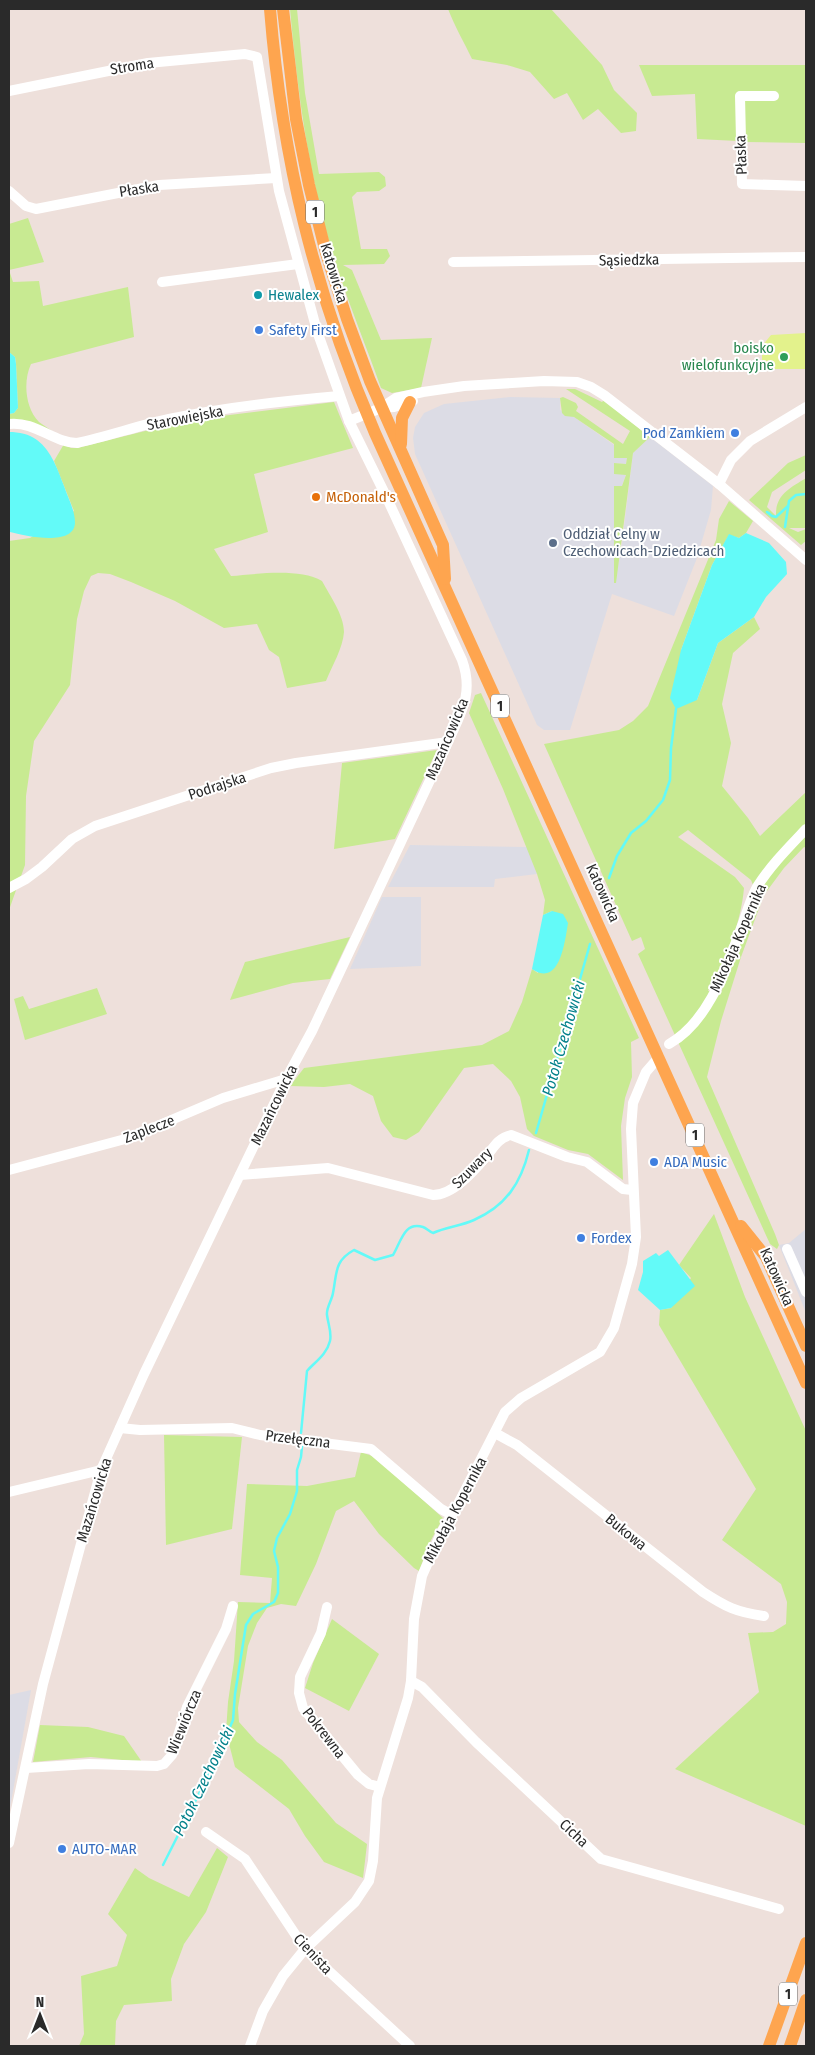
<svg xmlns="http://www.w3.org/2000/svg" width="815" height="2055" font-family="'Fira Sans Condensed',sans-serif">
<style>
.industrial{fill:#dcdce5}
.green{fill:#c8ea92;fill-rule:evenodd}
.pitch{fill:#e3f28c}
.water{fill:#63faf8}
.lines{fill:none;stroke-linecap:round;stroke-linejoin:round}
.stream{stroke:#63faf8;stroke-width:2.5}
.minor{stroke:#fff;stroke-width:10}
.major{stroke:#fea54f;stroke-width:12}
.culture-dot{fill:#0f9aa8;stroke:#fff;stroke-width:2}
.shop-dot{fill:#3f7fe0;stroke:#fff;stroke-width:2}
.leisure-dot{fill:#2e9e5b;stroke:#fff;stroke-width:2}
.food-dot{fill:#e8710a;stroke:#fff;stroke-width:2}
.service-dot{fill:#5c6f8a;stroke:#fff;stroke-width:2}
.labels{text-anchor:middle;stroke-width:4;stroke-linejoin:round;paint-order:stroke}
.shield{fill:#fff;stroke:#6a6a6a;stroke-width:1}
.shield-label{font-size:14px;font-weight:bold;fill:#2a2a2a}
.street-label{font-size:15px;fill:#2a2a2a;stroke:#fff}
.culture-label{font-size:15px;fill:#0d838f;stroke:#fff;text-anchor:start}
.shop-label{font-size:15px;fill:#366cbe;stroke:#fff;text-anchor:start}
.leisure-label{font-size:15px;fill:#27864d;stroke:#fff;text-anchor:end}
.food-label{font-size:15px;fill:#c56008;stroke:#fff;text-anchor:start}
.service-label{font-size:15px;fill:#4e5e75;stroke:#fff;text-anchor:start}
.water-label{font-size:16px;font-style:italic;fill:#03818a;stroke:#fff}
</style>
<rect width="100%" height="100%" fill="#eee0db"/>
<g class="industrial">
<polygon points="510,397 560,398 560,410 574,417 614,445 627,458 626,464 614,463 626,474 622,486 614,487 614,583 621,552 633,453 650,437 713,486 711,510 697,558 674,616 612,594 570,730 544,730 537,725 415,454 413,438 415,427 424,413 444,404"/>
<polygon points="410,845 527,847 537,874 495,879 494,887 388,887"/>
<polygon points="382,897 421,897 421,966 350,969"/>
<polygon points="806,1229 806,1313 779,1245 789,1243"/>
<polygon points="31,1690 10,1808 9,1809 9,1695"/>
</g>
<g class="green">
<path d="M290,9H297L305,93L319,174L379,172L385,177L386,186L379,191L357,192L352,197L361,249H387L390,256L384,264L343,265L352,270L381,340L432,338L421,388L392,393L381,388C367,348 351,310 338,270C310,186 298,97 290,9Z"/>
<path d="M448,9H551L602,65L614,90L637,113L636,131L621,133L598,109L583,120L567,93L554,99L530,72L507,65L472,59C464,42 455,27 448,9Z"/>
<polygon points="639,65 806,65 806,143 745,142 743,99 777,100 777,94 737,93 738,141 697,139 695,94 652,96"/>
<path d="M28,218L44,262L9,270L13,282L39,281L43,306L128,287L134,337L31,364C23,381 25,408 39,422C43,425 48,428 52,431L9,421V414L14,413L18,408L16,363L15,357L9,352V224Z"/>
<polygon points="566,389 575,389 602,402 604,400 650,437 633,453 616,583 614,583 614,486 622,486 626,475 614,474 614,463 626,464 627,458 614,458 614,444 574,417 565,416 562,413 560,398 563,397 576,403 578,407 576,411 623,444 630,431"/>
<path d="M334,402L353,448L254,474L268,532L214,549L231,576C257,574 300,568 322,581C330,596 344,615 344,632C343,648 332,666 326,681L287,688L279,657L269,650L257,624L224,628L175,601L131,582L110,574L98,573L91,576L84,591L77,619L70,685L34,741L26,796L25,865L9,910V541L30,538L74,511L54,461L64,444L71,448H77L189,420Z"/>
<path d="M806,455V470L772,492L767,507L776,516C775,495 790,488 806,478V528H789L798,532L806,529V541L801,545L749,500L788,463Z"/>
<path d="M729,501L753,521L746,533L739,538L729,535L712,565L681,650L697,700L718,643L754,617L760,629L733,653L722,704L731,743L722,786L748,818L760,836L806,792V848L804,847L784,868L764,895L741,957L721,1021L707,1077L775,1234L779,1245L777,1249L770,1244L638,954L645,949L641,937L632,941L544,744L619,730L633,721L648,706L716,540L719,519ZM688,830L751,880L757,895L732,967L721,992L708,991C726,960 741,923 744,888L735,877L678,837Z"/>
<polygon points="481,693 639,1038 631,1042 632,1077 625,1098 621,1126 623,1180 588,1154 568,1150 534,1136 527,1129 520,1097 511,1081 493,1064 464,1068 419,1132 406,1140 393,1137 381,1121 373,1096 350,1084 324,1087 290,1086 304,1068 482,1045 509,1031 522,1002 532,969 538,973 552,911 543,915 545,900 537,874 503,789 469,713 475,695"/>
<polygon points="437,750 395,839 334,849 342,763"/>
<polygon points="350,937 330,979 293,983 230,1000 245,962"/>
<polygon points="97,988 107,1014 25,1040 14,999 23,996 29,1009"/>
<polygon points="714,1214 745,1297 806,1431 806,1826 675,1769 759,1692 748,1633 773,1632 786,1624 787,1602 781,1584 722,1540 756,1489 659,1325 660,1310 671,1308 691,1278 679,1265"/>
<polygon points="164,1435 242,1437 232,1529 166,1545"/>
<polygon points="361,1452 375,1457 443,1518 430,1542 419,1571 414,1568 379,1534 354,1501 336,1511 316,1564 296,1606 281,1604 267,1608 257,1623 248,1646 238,1708 239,1722 257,1742 282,1760 336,1823 367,1844 363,1878 324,1862 305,1836 289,1809 235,1767 226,1732 228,1702 234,1661 238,1602 270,1603 272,1578 240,1575 247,1484 307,1486 355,1477"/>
<polygon points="332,1619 379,1654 349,1711 305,1688 313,1663"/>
<polygon points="40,1725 88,1727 124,1736 142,1762 91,1757 33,1762"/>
<polygon points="217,1848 228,1857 206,1912 184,1944 171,1979 172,2001 124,2005 116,2021 115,2046 79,2046 84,2034 81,1976 117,1966 127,1935 108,1914 135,1868 149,1878 189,1897"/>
</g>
<polygon class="pitch" points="806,333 806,369 762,369 762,346 771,335"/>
<g class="water">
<polygon points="9,352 15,357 16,364 18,408 14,413 9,414"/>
<path d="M9,432C19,432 29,434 37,440C52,451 58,471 64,486C68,498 75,510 75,523C74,547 25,536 10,532Z"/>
<polygon points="746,533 769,543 786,562 787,574 766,597 754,617 718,643 697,700 676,709 670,698 681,650 712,565 729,534 739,538"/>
<path d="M552,911L563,914L568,923C565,941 560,988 532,969L543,915Z"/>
<polygon points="668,1250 695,1286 671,1308 660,1310 638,1290 643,1272 643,1261 656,1253 659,1256"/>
</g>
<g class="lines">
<g class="stream">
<polyline points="769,513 767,512 772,516 776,517 788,506"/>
<polyline points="785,527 789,501 796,495 806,494"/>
<polyline points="609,878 617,856 631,833 646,821 663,800 670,780 671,748 676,709"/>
<polyline points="536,1133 590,944"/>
<path d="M301,1433L307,1371C315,1362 327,1354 330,1341C332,1332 328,1324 327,1315C326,1308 332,1300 333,1293C337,1273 334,1261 354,1250L375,1260L393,1255C401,1242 404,1221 423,1227C426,1228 429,1231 433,1233C446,1227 461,1226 474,1220C506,1206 521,1183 529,1150"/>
<polyline points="163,1865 214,1764 233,1720 235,1694 246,1625 253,1614 274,1602 278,1593 278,1567 274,1551 277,1538 290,1514 297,1491 297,1470 301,1457 302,1446"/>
</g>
<g class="minor">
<path d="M9,91L148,63L245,54L257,57L279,191L317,331L349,421L385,494L462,660C474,693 461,713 448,742L312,1031L286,1079L144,1374L101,1470L43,1684L9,1843"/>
<polyline points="774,96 740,96 742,184 806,186"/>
<polyline points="9,191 26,206 36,209 159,185 276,178"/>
<polyline points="453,262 806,257"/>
<polyline points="162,282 298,264"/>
<polyline points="381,408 396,398 423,392 464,386 544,381 577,382 591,387 604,395 719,484 806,560"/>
<polyline points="349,421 381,408 394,407 413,401"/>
<path d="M9,424C36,421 53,443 77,443C108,436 138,426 169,419C225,407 282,401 339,396"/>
<polyline points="719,484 731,460 750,441 806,407"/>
<polyline points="9,888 26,879 42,867 72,839 95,826 271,768 296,763 448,742"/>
<path d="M669,1044C710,1021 727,965 743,923C747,911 751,898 757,887C770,866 789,847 806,829"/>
<polyline points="9,1170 129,1138 223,1098 286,1079"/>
<path d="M240,1175L328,1168L433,1195C453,1195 473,1172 486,1157C494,1147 498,1138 511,1135L567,1157L587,1162L623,1189L632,1190"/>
<polyline points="787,1249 806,1292"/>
<polyline points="120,1428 140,1430 232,1428 260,1435 371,1449 441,1509 452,1515"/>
<path d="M495,1433L517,1445L703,1592C726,1607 736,1612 764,1616"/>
<polyline points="9,1492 101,1470"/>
<polyline points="327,1607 321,1633 300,1677 299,1693 303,1708 358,1775 369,1784 380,1787"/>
<polyline points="411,1681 422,1687 476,1742 601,1859 779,1909"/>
<polyline points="26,1768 89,1764 157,1766 164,1764 172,1755 187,1707 226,1629 233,1606"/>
<polyline points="206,1832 245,1859 305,1949 410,2046"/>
<polyline points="250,2046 263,2011 283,1976 305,1949 355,1902 369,1881 373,1861 377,1798 408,1698 411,1681 414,1619 422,1576 442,1531 456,1508 505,1412 521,1398 600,1352 614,1328 632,1264 636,1237 631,1129 633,1103 646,1072 659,1057"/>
</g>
<g class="major">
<path d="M270,9C282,159 315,294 375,433L806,1383"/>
<polyline points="283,9 296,119 309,185 326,253 347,319 370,381 443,545 445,579"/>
<polyline points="401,444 402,418 410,402"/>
<polyline points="741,1226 766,1257 806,1346"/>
<polyline points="769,2046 806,1943"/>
<polyline points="790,2046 806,2000"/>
</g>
</g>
<circle class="culture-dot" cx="258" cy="295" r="5"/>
<g class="shop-dot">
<circle cx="259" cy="330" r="5"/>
<circle cx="735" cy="433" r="5"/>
<circle cx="654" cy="1162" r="5"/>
<circle cx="581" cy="1238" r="5"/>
<circle cx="62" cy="1849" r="5"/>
</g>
<circle class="leisure-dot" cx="784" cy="357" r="5"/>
<circle class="food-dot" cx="316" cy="497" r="5"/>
<circle class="service-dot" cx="553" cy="543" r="5"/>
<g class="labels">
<g class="shield">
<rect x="306" y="200.5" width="18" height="23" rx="4"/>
<rect x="491" y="694.5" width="18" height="23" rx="4"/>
<rect x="686" y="1123.5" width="18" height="23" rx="4"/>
<rect x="779" y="1982.5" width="18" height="23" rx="4"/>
</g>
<g class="shield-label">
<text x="315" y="217">1</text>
<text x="500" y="711">1</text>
<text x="695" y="1140">1</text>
<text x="788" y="1999">1</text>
</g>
<g class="street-label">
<text transform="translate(132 66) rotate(-9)" y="5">Stroma</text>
<text transform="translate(741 155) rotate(-92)" y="5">Płaska</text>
<text transform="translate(139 189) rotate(-9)" y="5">Płaska</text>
<text transform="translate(629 260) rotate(-1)" y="5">Sąsiedzka</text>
<text transform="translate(334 273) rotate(73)" y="5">Katowicka</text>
<text transform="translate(185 418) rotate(-11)" y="5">Starowiejska</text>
<text transform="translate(447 739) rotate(-67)" y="5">Mazańcowicka</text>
<text transform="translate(217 786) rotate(-18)" y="5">Podrajska</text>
<text transform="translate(603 893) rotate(66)" y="5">Katowicka</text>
<text transform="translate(738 938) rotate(-66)" y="5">Mikołaja Kopernika</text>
<text transform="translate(274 1105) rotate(-64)" y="5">Mazańcowicka</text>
<text transform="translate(149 1129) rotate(-21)" y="5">Zaplecze</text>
<text transform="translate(472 1168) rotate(-45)" y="5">Szuwary</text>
<text transform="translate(777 1277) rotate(66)" y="5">Katowicka</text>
<text transform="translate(298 1439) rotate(7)" y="5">Przełęczna</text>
<text transform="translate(94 1500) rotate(-73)" y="5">Mazańcowicka</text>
<text transform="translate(455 1510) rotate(-62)" y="5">Mikołaja Kopernika</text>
<text transform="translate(626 1532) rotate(39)" y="5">Bukowa</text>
<text transform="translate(184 1722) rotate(-68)" y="5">Wiewiórcza</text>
<text transform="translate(324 1733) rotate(52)" y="5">Pokrewna</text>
<text transform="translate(574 1833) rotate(43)" y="5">Cicha</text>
<text transform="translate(313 1954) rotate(47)" y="5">Cienista</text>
</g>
<g class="culture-label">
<text x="268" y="300">Hewalex</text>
</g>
<g class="shop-label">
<text x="269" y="335">Safety First</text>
<text x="725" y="438" text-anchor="end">Pod Zamkiem</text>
<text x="664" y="1167">ADA Music</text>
<text x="591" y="1243">Fordex</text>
<text x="72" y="1854">AUTO-MAR</text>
</g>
<g class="leisure-label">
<text x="774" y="353">boisko<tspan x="774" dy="17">wielofunkcyjne</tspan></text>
</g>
<g class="food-label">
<text x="326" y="502">McDonald's</text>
</g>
<g class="service-label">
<text x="563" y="539">Oddział Celny w<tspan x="563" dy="17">Czechowicach-Dziedzicach</tspan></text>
</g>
<g class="water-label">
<text transform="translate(563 1038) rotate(-74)" y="6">Potok Czechowicki</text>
<text transform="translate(203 1781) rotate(-64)" y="6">Potok Czechowicki</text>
</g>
</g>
<rect width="815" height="2055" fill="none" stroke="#2a2a2a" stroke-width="20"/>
<g transform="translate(40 2015)" stroke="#ffffff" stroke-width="4" paint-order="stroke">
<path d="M0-4L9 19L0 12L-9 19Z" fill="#2a2a2a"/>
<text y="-8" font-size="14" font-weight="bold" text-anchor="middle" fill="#2a2a2a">N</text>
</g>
</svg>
